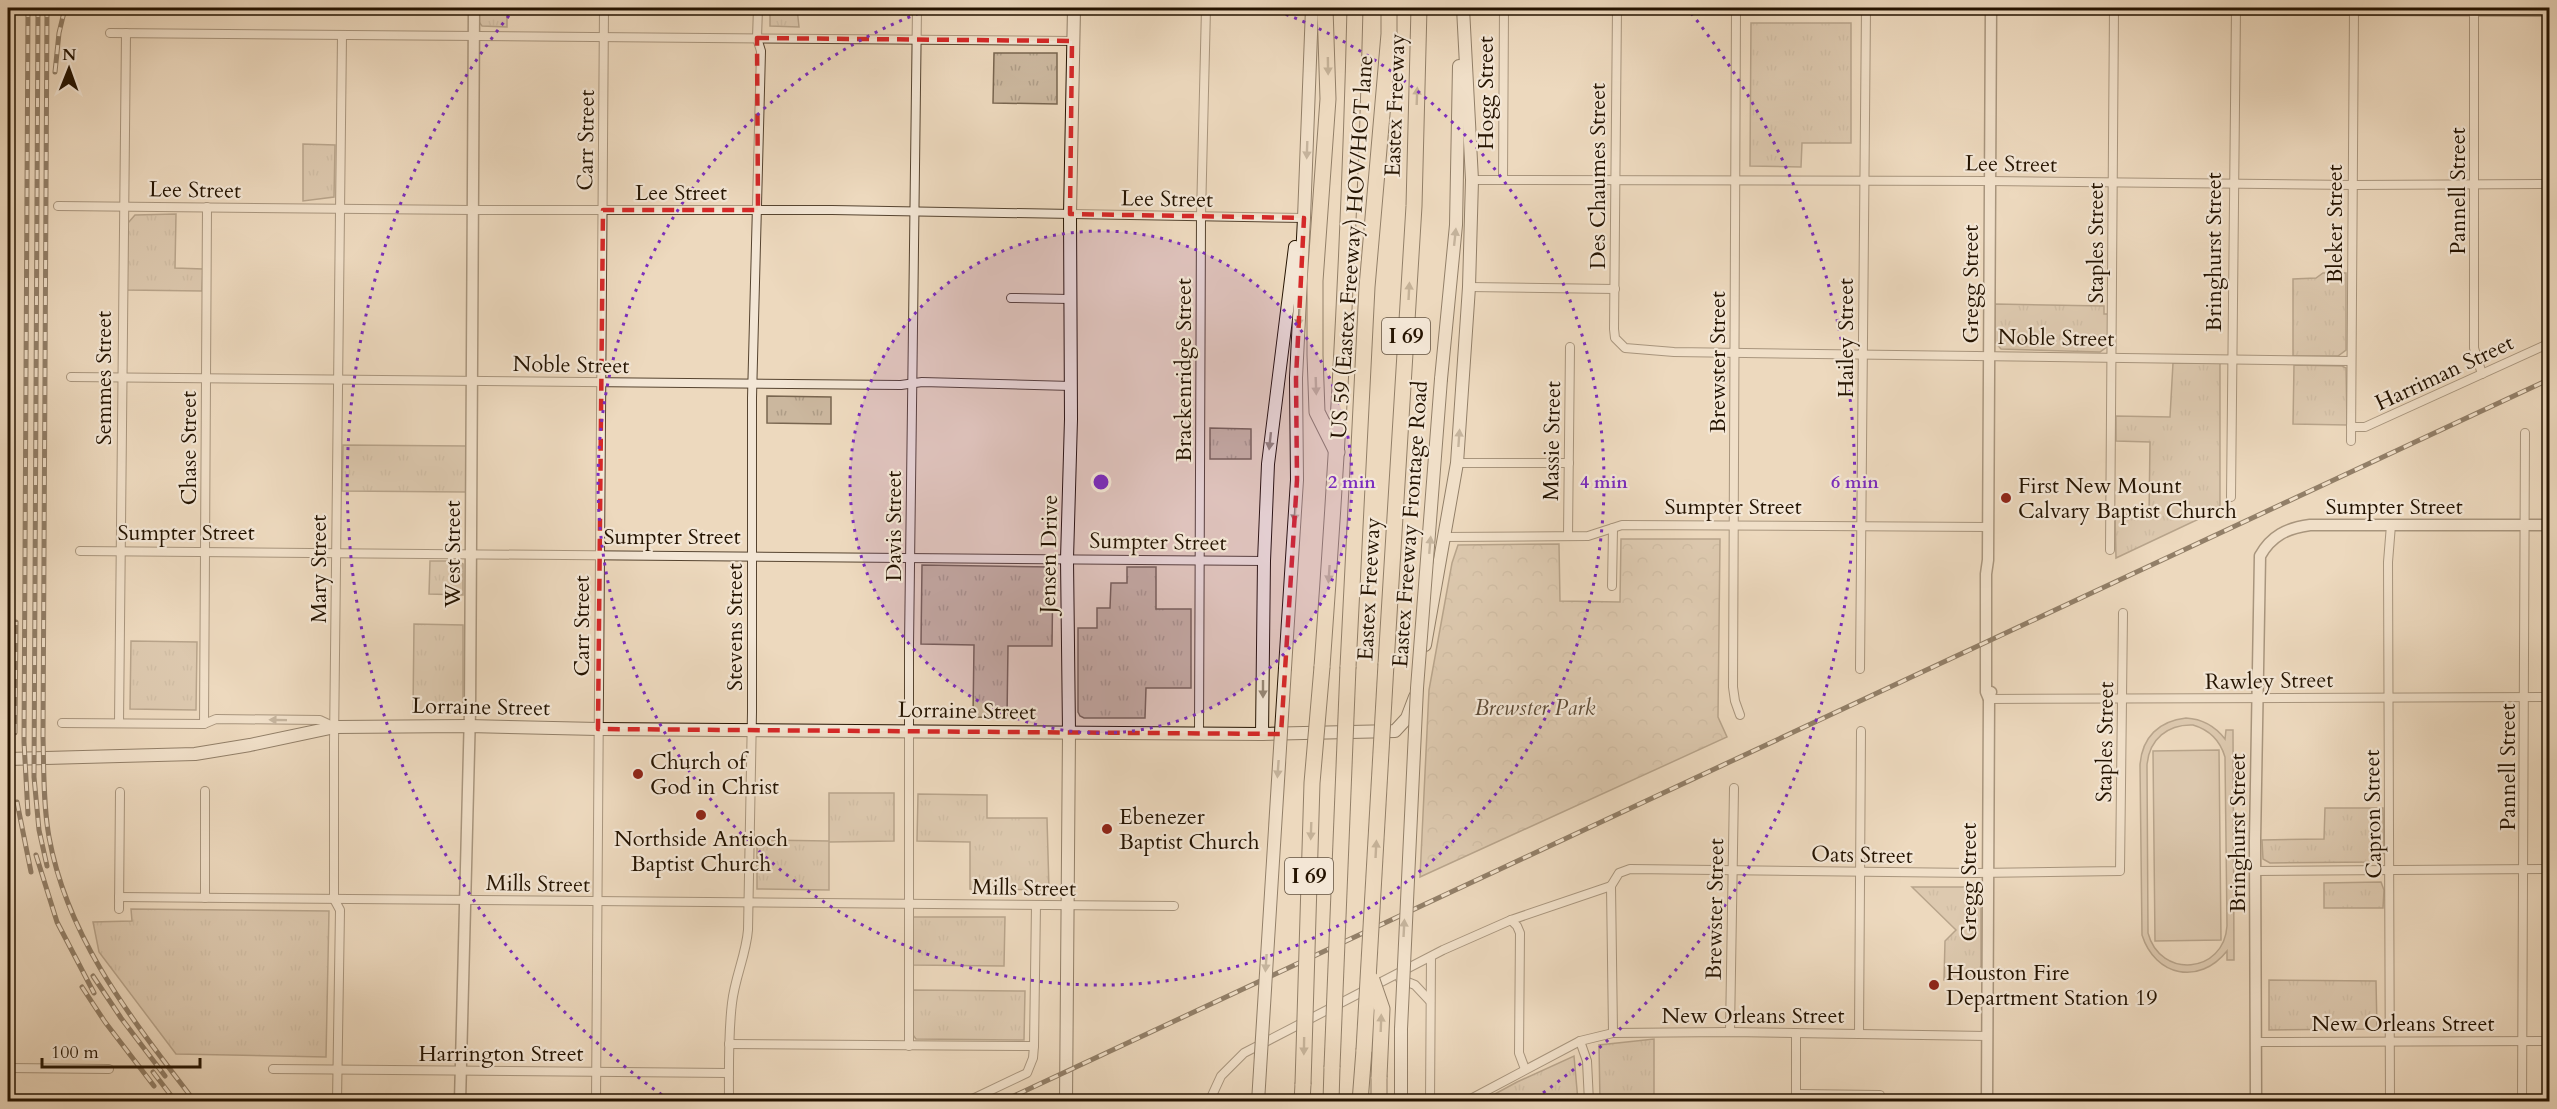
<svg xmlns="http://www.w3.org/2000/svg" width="2557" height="1109" font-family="Cardo,serif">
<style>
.grass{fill:url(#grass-tufts);stroke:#78654f;stroke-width:1.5}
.park{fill:url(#park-crowns);stroke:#78654f;stroke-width:1.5}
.garden{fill:#cbb79e;stroke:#78654f;stroke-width:1.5;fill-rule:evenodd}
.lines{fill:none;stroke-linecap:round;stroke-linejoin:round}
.minor-casing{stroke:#564430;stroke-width:10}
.tertiary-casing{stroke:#564430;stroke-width:13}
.secondary-casing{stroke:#241300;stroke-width:14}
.motorway-casing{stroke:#241300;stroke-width:17}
.minor{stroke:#f3e6d5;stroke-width:8}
.tertiary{stroke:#f3e6d5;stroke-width:10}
.secondary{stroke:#f3e6d5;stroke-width:12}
.motorway{stroke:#edd9be;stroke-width:15}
.rail-casing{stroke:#241300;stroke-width:5}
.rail{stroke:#f3e6d5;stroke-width:3;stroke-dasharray:9;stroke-linecap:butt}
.secondary-bridge-casing{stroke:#241300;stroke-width:14;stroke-linecap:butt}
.motorway-bridge-casing{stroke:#241300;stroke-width:17;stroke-linecap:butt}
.secondary-bridge{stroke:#f3e6d5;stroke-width:12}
.motorway-bridge{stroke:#edd9be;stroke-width:15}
.oneway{fill:#938068}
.oneway2{fill:#968775}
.marked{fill:none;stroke:#d62828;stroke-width:4.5;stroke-dasharray:12 8;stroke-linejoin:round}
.ring{fill:none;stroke:#7b2cbf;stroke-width:3;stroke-dasharray:3 6}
.poi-dot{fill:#8f2418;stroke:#f3e6d5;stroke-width:2}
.labels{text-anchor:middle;stroke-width:4.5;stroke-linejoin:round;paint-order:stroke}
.shield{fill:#f3e6d5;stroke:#625240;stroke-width:1.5}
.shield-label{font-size:21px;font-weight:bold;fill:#241300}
.street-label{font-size:22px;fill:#241300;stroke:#f3e6d5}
.poi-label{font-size:22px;fill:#241300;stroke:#f3e6d5;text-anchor:start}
.park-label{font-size:22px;font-style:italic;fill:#5e4c37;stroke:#f3e6d5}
.centre{fill:#7b2cbf;stroke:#f3e6d5;stroke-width:3}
.ring-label{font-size:18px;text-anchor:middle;font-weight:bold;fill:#7b2cbf;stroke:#f3e6d5;stroke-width:4.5;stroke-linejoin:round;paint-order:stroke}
</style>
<defs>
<pattern id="grass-tufts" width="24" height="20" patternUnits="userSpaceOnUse" patternTransform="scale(1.5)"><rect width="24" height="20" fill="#cbb79e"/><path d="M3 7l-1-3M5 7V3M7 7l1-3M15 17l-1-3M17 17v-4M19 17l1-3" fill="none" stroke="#ae9c86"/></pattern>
<pattern id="park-crowns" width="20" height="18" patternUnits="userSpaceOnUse" patternTransform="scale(1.5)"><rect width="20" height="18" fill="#cbb79e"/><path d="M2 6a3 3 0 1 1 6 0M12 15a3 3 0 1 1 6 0" fill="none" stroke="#ae9c86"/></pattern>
</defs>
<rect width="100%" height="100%" fill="#edd9be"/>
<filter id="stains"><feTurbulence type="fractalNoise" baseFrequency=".00333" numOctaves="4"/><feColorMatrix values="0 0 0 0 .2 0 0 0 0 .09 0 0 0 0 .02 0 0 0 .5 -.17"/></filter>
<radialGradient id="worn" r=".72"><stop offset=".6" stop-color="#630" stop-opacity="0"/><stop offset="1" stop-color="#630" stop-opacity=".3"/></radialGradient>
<g class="grass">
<polygon points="479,8 507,8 507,27 482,26 479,22"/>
<polygon points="770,8 797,8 799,27 770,26"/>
<polygon points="1751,23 1851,23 1851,143 1802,143 1801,167 1750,166"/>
<polygon points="994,53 1057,53 1057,104 993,103"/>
<polygon points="303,144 335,145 334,197 303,201"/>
<polygon points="176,214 175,268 203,269 202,291 127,290 128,223 135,215"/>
<polygon points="2323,273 2346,273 2346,350 2338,356 2293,356 2293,279 2316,278"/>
<polygon points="1995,304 2104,306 2104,314 2108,314 2108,346 2100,352 2001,349 1995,342"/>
<polygon points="2173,363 2220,363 2220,509 2116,558 2115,513 2149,517 2150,442 2116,441 2116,416 2170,417"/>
<polygon points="2294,365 2342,366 2346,368 2347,425 2293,424"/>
<polygon points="767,396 831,397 831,424 767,423"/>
<polygon points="1210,428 1251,429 1251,459 1210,459"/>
<polygon points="343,445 467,446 466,492 342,491"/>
<polygon points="430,561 458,561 463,564 463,595 429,594"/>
<polygon points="922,565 1053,567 1052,646 1008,646 1007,718 973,717 974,645 921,644"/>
<polygon points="1127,567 1156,567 1156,609 1191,609 1191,688 1146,688 1145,718 1084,718 1080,716 1078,712 1078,628 1097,628 1097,608 1110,608 1111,583 1127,583"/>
<polygon points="414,624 463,625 463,708 460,712 413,712"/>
<polygon points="131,641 197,642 196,710 130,709"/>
<polygon points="829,793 894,793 894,841 829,842 829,890 757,889 757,840 829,841"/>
<polygon points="918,794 987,795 987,818 1047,818 1049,890 970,889 970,842 917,841"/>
<polygon points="2325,808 2383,808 2384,852 2380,859 2373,862 2270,863 2263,859 2262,840 2324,839"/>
<polygon points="2381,882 2384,890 2383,908 2324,908 2324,883"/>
<path d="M1912,887H1981V966C1973,983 1960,980 1944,980L1945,941L1956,930Z"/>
<polygon points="131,909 329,911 326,1057 176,1054 99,952 93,922 132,921"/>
<polygon points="913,917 1005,917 1004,966 913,965"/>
<polygon points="2269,980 2376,981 2377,1029 2269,1030"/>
<polygon points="913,990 1025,991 1024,1040 916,1039 913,1035"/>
<polygon points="1654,1039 1654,1101 1600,1101 1599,1045"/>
<polygon points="1574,1056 1578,1101 1482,1101 1517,1082"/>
</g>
<polygon class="park" points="1621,539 1720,539 1718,717 1727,737 1420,877 1429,690 1452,563 1458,545 1559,544 1560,601 1620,602"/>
<g class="garden">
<path d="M2186,718C2203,719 2215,726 2225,739L2226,730H2233L2234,960H2227V951C2199,986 2155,976 2142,935L2140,765C2142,737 2159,721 2186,718ZM2193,725C2210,730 2220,740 2225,757L2227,926C2224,974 2160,979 2148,933L2147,765C2149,739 2168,724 2193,725Z"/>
<polygon points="2219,750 2221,940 2155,941 2153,751"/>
</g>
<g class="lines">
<defs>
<g id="minor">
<polyline points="1463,8 1490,8"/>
<polyline points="1617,8 1614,329 1615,338 1625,348 1674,352 2351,361"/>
<polyline points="1736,8 1733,687 1735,701 1740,715"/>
<polyline points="1783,8 2550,12"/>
<polyline points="2474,10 2474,348 2482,374"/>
<polyline points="110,33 1072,41"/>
<polyline points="1503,179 1504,8"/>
<polyline points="1472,180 1990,181 2353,185 2550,184"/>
<polyline points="58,206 472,210 832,210 1304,218"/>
<polyline points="1469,287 1615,289"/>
<polyline points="1011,298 1070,299"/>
<polyline points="71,377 901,385 922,382 1071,386"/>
<polyline points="2351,427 2365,427 2550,343"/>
<polyline points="2351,441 2354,8"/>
<polyline points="1457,463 1569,463"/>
<polyline points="2231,497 2236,8"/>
<polyline points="1568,536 1570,347"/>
<polyline points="1444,537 1588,536 1622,525 1988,527"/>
<polyline points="2110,550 2114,8"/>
<polyline points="80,551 1264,561"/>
<polyline points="1612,586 1613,528"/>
<polyline points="1860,669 1866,8"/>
<polyline points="1989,699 2550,697"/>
<polyline points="62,723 204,724 216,719 320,720 335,727"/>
<polyline points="119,723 126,33"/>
<polyline points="204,724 207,207"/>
<polyline points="1199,733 1201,216 1206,8"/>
<polyline points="2255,871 2550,869"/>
<polyline points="1611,886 1619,873 1630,869 1975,873 2120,871 2123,613"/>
<polyline points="1611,886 1613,1033"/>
<polyline points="119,897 1174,906"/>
<polyline points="205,898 205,791"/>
<polyline points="119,909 120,792"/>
<polyline points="1511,920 1517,926 1520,933 1519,1053 1525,1069"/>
<polyline points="1400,979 1415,985 1430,1001"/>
<polyline points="1730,1032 1734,788"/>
<polyline points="1859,1034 1861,731"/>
<polyline points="1580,1041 1587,1061 1589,1102"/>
<polyline points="2257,1042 2550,1041"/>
<polyline points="729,1044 1034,1046"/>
<polyline points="909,1046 909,645 917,8"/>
<polyline points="8,1068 109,1069"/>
<polyline points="273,1069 729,1073"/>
<polyline points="1796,1094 1880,1095"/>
<polyline points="337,1102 340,910 334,899 334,743 342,35"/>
<polyline points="596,1102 604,8"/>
<path d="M729,1102C729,1069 728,1035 732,1003C735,977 746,955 748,930L752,712V398L761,51L757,38L758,8"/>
<polyline points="966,1102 1027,1073 1033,1058 1034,1046 1036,905"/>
<polyline points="1209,1102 1221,1076 1244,1053 1443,950 1511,920 1611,886"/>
<polyline points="1430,1102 1431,957"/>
<polyline points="1465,1102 1580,1041 1613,1033 1730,1032 1987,1036"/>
<polyline points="1796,1102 1796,1033"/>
<polyline points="2390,1102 2388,562 2391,525"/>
<polyline points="2522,1102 2525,433"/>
</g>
<g id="tertiary">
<polyline points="1989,699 1986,692 1986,574 1988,560 1991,8"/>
<polyline points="460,1102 470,711 474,8"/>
<polyline points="1987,1102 1989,699 1991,692"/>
<path d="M2256,1102L2255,841L2260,556C2271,536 2287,528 2310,525H2550"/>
</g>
<g id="secondary">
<polyline points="1441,379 1456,225 1459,66"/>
<polyline points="1425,645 1457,463 1469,287 1472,180 1463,8"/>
<polyline points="1285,668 1297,480 1296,378 1304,218 1312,8"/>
<polyline points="1262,734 1264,561 1268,464 1295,247"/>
<polyline points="8,759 195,754 250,745 335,727 468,726 598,729 1262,734 1395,731 1407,718 1415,697"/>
<polyline points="1066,1102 1069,732 1067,559 1071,419 1070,214 1074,8"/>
<polyline points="1401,1102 1401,1029"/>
</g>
<g id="motorway">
<polyline points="1325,8 1328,99 1315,281 1315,355 1317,412 1337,452"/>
<polyline points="1386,664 1414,206 1419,8"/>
<path d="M1322,667C1338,448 1350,228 1355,8"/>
<polyline points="1348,667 1367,287 1389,34 1389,8"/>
<polyline points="1302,1102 1303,1084"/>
<polyline points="1331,1102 1332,1067"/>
<polyline points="1360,1102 1364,1050"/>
<polyline points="1379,1102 1379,1077"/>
</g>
</defs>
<use href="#minor" class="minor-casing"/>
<use href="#tertiary" class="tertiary-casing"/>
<use href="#secondary" class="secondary-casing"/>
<use href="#motorway" class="motorway-casing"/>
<use href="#minor" class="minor"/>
<use href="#tertiary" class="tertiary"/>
<use href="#secondary" class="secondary"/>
<use href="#motorway" class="motorway"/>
<defs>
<g id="rail">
<polyline points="28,8 24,742 28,814"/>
<polyline points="38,8 34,777 39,830 47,866"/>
<path d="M47,8L43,737C44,770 43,803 49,837C68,941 133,1020 195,1102"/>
<polyline points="55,72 59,33 65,8"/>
<polyline points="15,733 16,622"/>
<polyline points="17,802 31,872"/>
<polyline points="36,855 57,922 94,993"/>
<polyline points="93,976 121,1018 165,1076"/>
<polyline points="82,987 105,1022 154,1086"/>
<polyline points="153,1072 176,1102"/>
<polyline points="1001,1102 2550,379"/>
</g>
</defs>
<use href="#rail" class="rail-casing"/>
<use href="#rail" class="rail"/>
<defs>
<g id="secondary-bridge">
<polyline points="1401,1029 1417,688 1441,379"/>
<polyline points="1258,1102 1285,668"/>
</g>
<g id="motorway-bridge">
<polyline points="1372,980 1382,1009 1379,1077"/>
<polyline points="1364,1050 1386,664"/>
<polyline points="1332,1067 1348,667"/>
<polyline points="1303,1084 1312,783 1322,667"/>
</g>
</defs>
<use href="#secondary-bridge" class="secondary-bridge-casing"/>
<use href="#motorway-bridge" class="motorway-bridge-casing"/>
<use href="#secondary-bridge" class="secondary-bridge"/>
<use href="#motorway-bridge" class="motorway-bridge"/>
</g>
<defs><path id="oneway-solid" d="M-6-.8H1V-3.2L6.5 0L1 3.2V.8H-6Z" transform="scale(1.5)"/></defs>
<g class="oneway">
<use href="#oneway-solid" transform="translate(1328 66) rotate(89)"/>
<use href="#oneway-solid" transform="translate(1417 96) rotate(-88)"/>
<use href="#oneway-solid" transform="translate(1409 291) rotate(-87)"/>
<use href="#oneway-solid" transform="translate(1316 386) rotate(88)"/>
<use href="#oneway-solid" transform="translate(1329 574) rotate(94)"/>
<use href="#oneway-solid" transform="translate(1311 831) rotate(92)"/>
<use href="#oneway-solid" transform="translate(1376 849) rotate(-87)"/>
<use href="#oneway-solid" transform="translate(1381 1023) rotate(-88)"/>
<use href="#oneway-solid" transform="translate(1304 1046) rotate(91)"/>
</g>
<g class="oneway2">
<use href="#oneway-solid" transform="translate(1307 150) rotate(92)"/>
<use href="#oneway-solid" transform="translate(1455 237) rotate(-84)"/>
<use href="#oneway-solid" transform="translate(1299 318) rotate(93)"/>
<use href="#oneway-solid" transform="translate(1459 438) rotate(-86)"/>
<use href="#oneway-solid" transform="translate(1270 441) rotate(96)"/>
<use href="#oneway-solid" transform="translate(1295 513) rotate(94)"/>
<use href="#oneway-solid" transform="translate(1430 545) rotate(-85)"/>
<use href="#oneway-solid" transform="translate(1263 689) rotate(90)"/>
<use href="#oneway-solid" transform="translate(278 720) rotate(-179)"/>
<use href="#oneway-solid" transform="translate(1278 769) rotate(94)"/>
<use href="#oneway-solid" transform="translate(1404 928) rotate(-87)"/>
<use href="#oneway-solid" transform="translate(1266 963) rotate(94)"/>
</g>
<path d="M0 0H2557V1109H0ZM757,38L1072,41L1070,214L1304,218L1296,378L1297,480L1281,734L598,729L603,210H758Z" fill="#edd9be" fill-opacity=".55" fill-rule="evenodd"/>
<path class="marked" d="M757,38L1072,41L1070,214L1304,218L1296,378L1297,480L1281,734L598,729L603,210H758Z"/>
<circle cx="1101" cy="482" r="251" fill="#7b2cbf" fill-opacity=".12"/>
<g class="ring">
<circle cx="1101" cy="482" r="251"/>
<path d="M1269 8A503 503 0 1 1 933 8"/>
<path d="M669 1100A754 754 0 0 1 511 13M1691 13A754 754 0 0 1 1533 1100"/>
</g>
<g class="poi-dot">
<circle cx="2006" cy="498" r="6"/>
<circle cx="638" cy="774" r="6"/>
<circle cx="701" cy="815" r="6"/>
<circle cx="1107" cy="829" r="6"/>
<circle cx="1934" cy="985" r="6"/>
</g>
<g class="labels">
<g class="shield">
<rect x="1382" y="318" width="48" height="36" rx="4.5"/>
<rect x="1285" y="858" width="48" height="36" rx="4.5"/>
</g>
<g class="shield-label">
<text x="1406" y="343">I 69</text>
<text x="1309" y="883">I 69</text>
</g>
<g class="street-label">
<text transform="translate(1485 93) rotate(-90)" y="8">Hogg Street</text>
<text transform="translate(1394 105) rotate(-88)" y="8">Eastex Freeway</text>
<text transform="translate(585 140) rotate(-89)" y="8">Carr Street</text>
<text transform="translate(2011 163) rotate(1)" y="8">Lee Street</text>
<text transform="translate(1597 176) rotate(-90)" y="8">Des Chaumes Street</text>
<text transform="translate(195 189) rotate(1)" y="8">Lee Street</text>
<text transform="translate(2457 191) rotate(-90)" y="8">Pannell Street</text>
<text x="681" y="200">Lee Street</text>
<text transform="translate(1167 198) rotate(1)" y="8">Lee Street</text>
<text transform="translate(2334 224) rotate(-90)" y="8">Bleker Street</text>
<text transform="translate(2095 243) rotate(-90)" y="8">Staples Street</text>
<text transform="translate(1351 247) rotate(-86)" y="8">US 59 (Eastex Freeway) HOV/HOT lane</text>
<text transform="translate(2213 252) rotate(-90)" y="8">Bringhurst Street</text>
<text transform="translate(1970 284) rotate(-90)" y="8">Gregg Street</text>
<text transform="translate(2056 337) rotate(1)" y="8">Noble Street</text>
<text transform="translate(1845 338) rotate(-90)" y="8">Hailey Street</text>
<text transform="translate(1717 362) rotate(-90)" y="8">Brewster Street</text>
<text transform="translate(571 364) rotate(1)" y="8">Noble Street</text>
<text transform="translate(1183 370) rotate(-90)" y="8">Brackenridge Street</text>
<text transform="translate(2444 372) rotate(-25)" y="8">Harriman Street</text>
<text transform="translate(103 378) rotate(-90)" y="8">Semmes Street</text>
<text transform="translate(1551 441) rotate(-89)" y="8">Massie Street</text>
<text transform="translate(188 448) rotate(-90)" y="8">Chase Street</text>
<text x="1733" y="514">Sumpter Street</text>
<text x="2394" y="514">Sumpter Street</text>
<text transform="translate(1409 524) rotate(-86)" y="8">Eastex Freeway Frontage Road</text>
<text transform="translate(893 526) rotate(-90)" y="8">Davis Street</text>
<text x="186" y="540">Sumpter Street</text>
<text x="672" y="544">Sumpter Street</text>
<text transform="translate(1158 541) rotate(1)" y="8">Sumpter Street</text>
<text transform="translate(452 554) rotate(-90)" y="8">West Street</text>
<text transform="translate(1048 554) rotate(-89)" y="8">Jensen Drive</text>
<text transform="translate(318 569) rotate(-90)" y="8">Mary Street</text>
<text transform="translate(1368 589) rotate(-87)" y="8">Eastex Freeway</text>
<text transform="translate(581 626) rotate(-90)" y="8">Carr Street</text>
<text transform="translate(734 627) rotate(-90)" y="8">Stevens Street</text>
<text transform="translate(2269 680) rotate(-1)" y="8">Rawley Street</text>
<text transform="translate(481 706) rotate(1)" y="8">Lorraine Street</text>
<text transform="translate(967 710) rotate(1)" y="8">Lorraine Street</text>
<text transform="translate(2104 742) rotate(-89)" y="8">Staples Street</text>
<text transform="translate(2507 767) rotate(-90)" y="8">Pannell Street</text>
<text transform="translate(2372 814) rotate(-91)" y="8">Capron Street</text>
<text transform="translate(2237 833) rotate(-90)" y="8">Bringhurst Street</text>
<text transform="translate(1862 854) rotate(1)" y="8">Oats Street</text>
<text transform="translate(1968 882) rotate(-90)" y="8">Gregg Street</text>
<text transform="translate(538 883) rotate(1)" y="8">Mills Street</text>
<text transform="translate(1024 887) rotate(1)" y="8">Mills Street</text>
<text transform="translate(1714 909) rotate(-89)" y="8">Brewster Street</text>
<text x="1753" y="1023">New Orleans Street</text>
<text x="2403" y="1031">New Orleans Street</text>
<text x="501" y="1061">Harrington Street</text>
</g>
<g class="poi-label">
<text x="2018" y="493">First New Mount<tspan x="2018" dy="25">Calvary Baptist Church</tspan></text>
<text x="650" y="769">Church of<tspan x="650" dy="25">God in Christ</tspan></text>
<text x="1119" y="824">Ebenezer<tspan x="1119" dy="25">Baptist Church</tspan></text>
<text x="701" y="846" text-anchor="middle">Northside Antioch<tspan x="701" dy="25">Baptist Church</tspan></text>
<text x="1946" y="980">Houston Fire<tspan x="1946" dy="25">Department Station 19</tspan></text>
</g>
<g class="park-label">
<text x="1535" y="715">Brewster Park</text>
</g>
</g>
<circle cx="1101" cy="482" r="9" class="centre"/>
<g class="ring-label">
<text x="1352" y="488">2 min</text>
<text x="1604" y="488">4 min</text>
<text x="1855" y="488">6 min</text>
</g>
<rect width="2557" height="1109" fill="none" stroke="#edd9be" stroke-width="30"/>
<rect x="9" y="9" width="2539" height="1091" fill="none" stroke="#241300" stroke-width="3"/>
<rect x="15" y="15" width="2527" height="1079" fill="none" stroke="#241300" stroke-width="1.5"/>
<g transform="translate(69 69) rotate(1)" stroke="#f3e6d5" stroke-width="4.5" paint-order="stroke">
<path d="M0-4.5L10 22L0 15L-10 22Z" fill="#241300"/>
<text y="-9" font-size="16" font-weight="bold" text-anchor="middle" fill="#241300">N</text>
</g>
<path d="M42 1058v9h158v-9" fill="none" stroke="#241300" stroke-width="3"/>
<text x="51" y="1058" font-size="18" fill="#241300" stroke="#f3e6d5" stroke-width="4.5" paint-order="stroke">100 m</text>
<rect width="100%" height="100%" filter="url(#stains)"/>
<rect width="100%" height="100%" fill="url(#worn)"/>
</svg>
